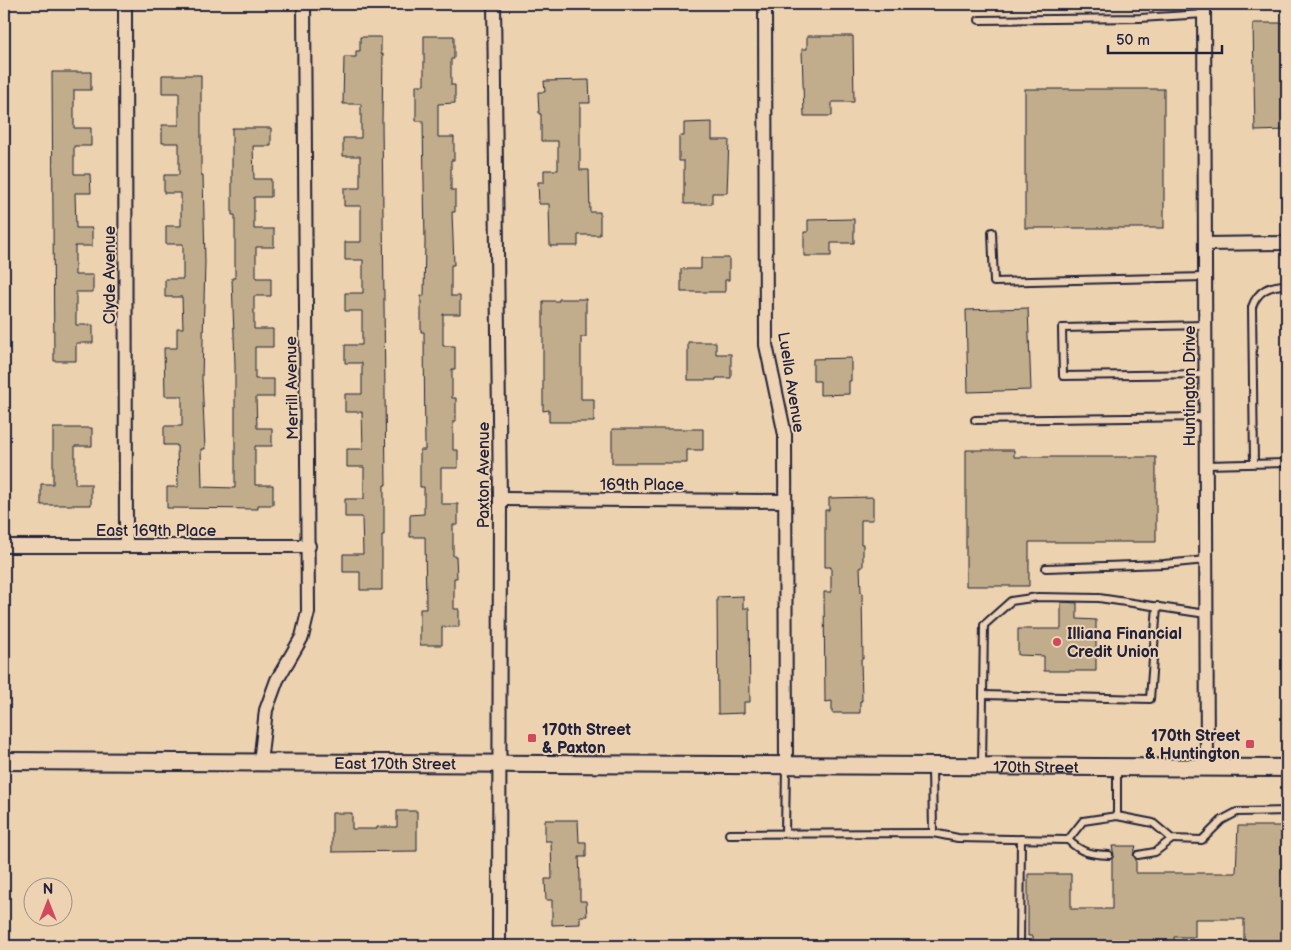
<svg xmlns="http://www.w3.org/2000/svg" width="1291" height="950" font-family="'Balsamiq Sans',sans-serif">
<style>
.building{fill:#c1ad8b;stroke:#22223b}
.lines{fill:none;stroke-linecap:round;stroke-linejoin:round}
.service-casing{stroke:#22223b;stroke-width:10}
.minor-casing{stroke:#22223b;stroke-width:16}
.tertiary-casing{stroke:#22223b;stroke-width:20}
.service{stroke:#edd3b4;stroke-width:6}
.minor{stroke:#edd3b4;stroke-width:12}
.tertiary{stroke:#edd3b4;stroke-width:16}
.poi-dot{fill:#d1495b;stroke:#edd3b4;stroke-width:2}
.labels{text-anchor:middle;stroke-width:4;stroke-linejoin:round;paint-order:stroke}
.street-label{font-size:16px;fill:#22223b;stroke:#edd3b4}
.poi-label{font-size:16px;font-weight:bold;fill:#22223b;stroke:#edd3b4;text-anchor:start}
</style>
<rect width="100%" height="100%" fill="#ecd2ae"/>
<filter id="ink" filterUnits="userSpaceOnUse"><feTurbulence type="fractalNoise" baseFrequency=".02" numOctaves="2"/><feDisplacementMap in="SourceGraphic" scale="10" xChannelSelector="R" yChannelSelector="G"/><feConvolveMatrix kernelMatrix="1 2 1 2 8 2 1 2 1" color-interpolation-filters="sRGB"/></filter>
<g filter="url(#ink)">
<g class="building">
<polygon points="1253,23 1287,23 1287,130 1255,131"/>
<polygon points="424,36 454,36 454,59 451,59 451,85 455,85 455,103 438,104 438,137 454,137 454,160 451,160 451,190 455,190 455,212 452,212 454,265 451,265 451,296 460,296 460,314 443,314 443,346 455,346 455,369 452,369 452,398 456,398 456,421 453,421 453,450 458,450 458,468 441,468 441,504 458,504 458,525 453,525 453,556 456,556 457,578 454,578 454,609 459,609 459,627 442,627 442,645 420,645 420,609 426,609 425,537 410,537 410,515 424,514 424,487 420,487 420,450 425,450 424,332 421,332 421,296 424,296 425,242 423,121 416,121 416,85 424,85"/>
<polygon points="807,36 853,36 854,102 832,102 832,116 804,116 802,49 807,49"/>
<polygon points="360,37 381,37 381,54 383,54 382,122 386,485 384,485 384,535 382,535 382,590 360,590 360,572 343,572 343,554 363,554 362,517 345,517 345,499 364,499 364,467 347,467 347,449 363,449 362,412 345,412 345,394 362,394 362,363 345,363 345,345 362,345 362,311 345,311 345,293 363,293 363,260 345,260 345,242 361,242 361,206 344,206 344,188 360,188 360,156 343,156 343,138 361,138 361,104 343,104 344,57 356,57 356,51 360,51"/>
<polygon points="52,72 91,72 91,90 74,90 74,128 91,128 91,146 74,146 74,174 90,174 91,193 75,193 76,228 92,228 92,246 75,246 75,275 93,275 93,292 76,292 76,325 93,325 93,343 76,343 76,361 54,361"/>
<polygon points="162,75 201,75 201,175 203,175 205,262 202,378 205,449 201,449 202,487 235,488 235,365 232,278 235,278 235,215 232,215 232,128 271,128 271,146 253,146 254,179 271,179 271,197 254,197 254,229 274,229 274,247 256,247 256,278 271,278 271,296 254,296 254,329 273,329 273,347 255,347 255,379 274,379 274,397 256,397 257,428 272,428 272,446 255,446 255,485 273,485 273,505 258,505 258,509 167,508 167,487 178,487 177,445 164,445 164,426 182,426 182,396 165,396 164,348 177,348 177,328 183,328 182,297 165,297 165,279 183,279 183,244 166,244 166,226 181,226 181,193 164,193 164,175 179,175 179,143 162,143 162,125 179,125 179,93 162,93"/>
<polygon points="589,80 590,103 580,103 580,170 589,170 590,212 600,212 600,235 578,235 578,246 550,246 549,204 539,204 538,182 544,182 544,170 558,170 558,141 541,141 541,114 539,114 538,92 545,92 544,81"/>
<rect x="1025" y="89" width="139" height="139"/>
<polygon points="712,122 712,140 729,140 727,193 712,193 712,204 684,204 684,161 679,161 679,136 684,136 684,123"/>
<polygon points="854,219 854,243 831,243 831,256 804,256 804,232 808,232 808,220"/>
<polygon points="701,258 729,258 729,280 725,280 725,292 681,292 681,269 701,269"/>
<polygon points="559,299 586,299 586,337 581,337 581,399 594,399 594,422 549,422 549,410 543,411 543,301 559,301"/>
<polygon points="1028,308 1031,390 968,392 966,310"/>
<polygon points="688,342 716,342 716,354 731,354 731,378 716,378 716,380 688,380"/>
<polygon points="851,358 851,381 849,381 849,394 820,395 820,381 813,381 813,359"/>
<polygon points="53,428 92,428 92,446 75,446 75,484 91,484 91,505 41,505 41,484 53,484"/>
<polygon points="612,429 703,429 703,450 687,450 687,463 612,463"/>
<polygon points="966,450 1014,450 1014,457 1156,457 1156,542 1029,542 1029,586 966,586"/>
<polygon points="873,497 873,520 861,520 861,544 863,544 863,567 860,567 861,592 862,592 863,659 861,659 862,701 860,701 860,713 832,713 832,701 825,702 824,592 831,592 831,567 825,567 825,510 829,510 829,498"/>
<polygon points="743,596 743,608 749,608 750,702 744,702 744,713 718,714 717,597"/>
<polygon points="1061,602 1077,603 1077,619 1096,620 1096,671 1044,671 1044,656 1018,655 1018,629 1061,629"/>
<polygon points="397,811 417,811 417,851 332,852 332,813 352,813 352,829 377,829 377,827 397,827"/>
<polygon points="545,820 578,820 579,842 586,842 586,857 579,857 580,877 580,901 586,901 587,916 580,916 580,924 552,925 552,900 546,900 545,879 552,879 551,841 545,841"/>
<polygon points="1238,826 1282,826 1282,873 1287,873 1287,946 1244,946 1244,919 1195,919 1195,937 1174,937 1174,946 1033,946 1033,936 1028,936 1028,874 1071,874 1071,909 1112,909 1112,858 1114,855 1112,846 1136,846 1133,855 1136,859 1136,873 1236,873"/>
</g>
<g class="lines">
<defs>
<g id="service">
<polyline points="979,20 1140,18 1204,14"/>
<polyline points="992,232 994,282 1205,277"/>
<polyline points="1205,325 1062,328 1063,376 1206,374"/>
<polyline points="975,420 1206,417"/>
<path d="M1254,463L1252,307C1258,290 1270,285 1287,285"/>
<polyline points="1206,465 1287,463"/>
<polyline points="1046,568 1164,564 1206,560"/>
<polyline points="983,695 1150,699 1157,606"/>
<polyline points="982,766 984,625 1011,601 1038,597 1099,598 1206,614"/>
<polyline points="932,767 933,833"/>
<polyline points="1117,769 1117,816"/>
<polyline points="785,833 786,766"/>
<polyline points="729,834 933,833 958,838 1068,840 1083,821 1117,816 1153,823 1172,839 1202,840 1222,820 1237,812 1287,811"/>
<path d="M1068,840C1082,853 1089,854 1109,855"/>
<polyline points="1138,855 1155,852 1172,839"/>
<polyline points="1020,946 1021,839"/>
</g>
<g id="minor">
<polyline points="125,4 126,546"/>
<polyline points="494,4 500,499 499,946"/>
<polyline points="765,4 766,345 785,435 786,766"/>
<polyline points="1204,4 1207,768"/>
<polyline points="1205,244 1287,243"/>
<polyline points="500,499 785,501"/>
<polyline points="4,546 309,546"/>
<polyline points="260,763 266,710 277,680 302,637 308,612 304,4"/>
</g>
<g id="tertiary">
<path id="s1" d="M4,761L1287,768"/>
</g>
</defs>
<use href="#service" class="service-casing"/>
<use href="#minor" class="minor-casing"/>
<use href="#tertiary" class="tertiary-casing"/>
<use href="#service" class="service"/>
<use href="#minor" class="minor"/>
<use href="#tertiary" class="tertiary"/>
</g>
</g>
<g class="poi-dot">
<circle cx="1057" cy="642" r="5"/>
<rect x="527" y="733" width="10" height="10" rx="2.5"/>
<rect x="1245" y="739" width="10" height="10" rx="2.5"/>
</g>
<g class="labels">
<g class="street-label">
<text transform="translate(109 275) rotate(-90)" y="6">Clyde Avenue</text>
<text transform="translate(792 382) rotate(81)" y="6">Luella Avenue</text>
<text transform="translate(1189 386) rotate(-90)" y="6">Huntington Drive</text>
<text transform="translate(291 388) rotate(-91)" y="6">Merrill Avenue</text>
<text transform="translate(483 475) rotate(-90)" y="6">Paxton Avenue</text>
<text x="642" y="490">169th Place</text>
<text x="156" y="536">East 169th Place</text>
<text dy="6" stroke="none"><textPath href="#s1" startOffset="391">East 170th Street</textPath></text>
<text dy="6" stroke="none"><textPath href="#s1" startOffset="1032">170th Street</textPath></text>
</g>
<g class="poi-label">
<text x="1067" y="639">Illiana Financial<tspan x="1067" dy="18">Credit Union</tspan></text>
<text x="542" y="735">170th Street<tspan x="542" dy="18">&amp; Paxton</tspan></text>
<text x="1240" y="741" text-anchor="end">170th Street<tspan x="1240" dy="18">&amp; Huntington</tspan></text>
</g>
</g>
<rect width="1291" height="950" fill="none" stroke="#edd3b4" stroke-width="20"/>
<rect x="10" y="10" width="1271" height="930" fill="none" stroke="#22223b" stroke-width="2" filter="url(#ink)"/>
<g transform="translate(48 902)"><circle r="24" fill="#edd3b4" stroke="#9c8c84"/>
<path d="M0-4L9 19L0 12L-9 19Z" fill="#d1495b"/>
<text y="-8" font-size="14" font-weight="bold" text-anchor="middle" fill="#22223b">N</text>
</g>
<path d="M1108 45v8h114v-8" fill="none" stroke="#22223b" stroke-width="2.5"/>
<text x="1116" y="45" font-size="15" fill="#22223b" stroke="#edd3b4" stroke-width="4" paint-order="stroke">50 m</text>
</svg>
